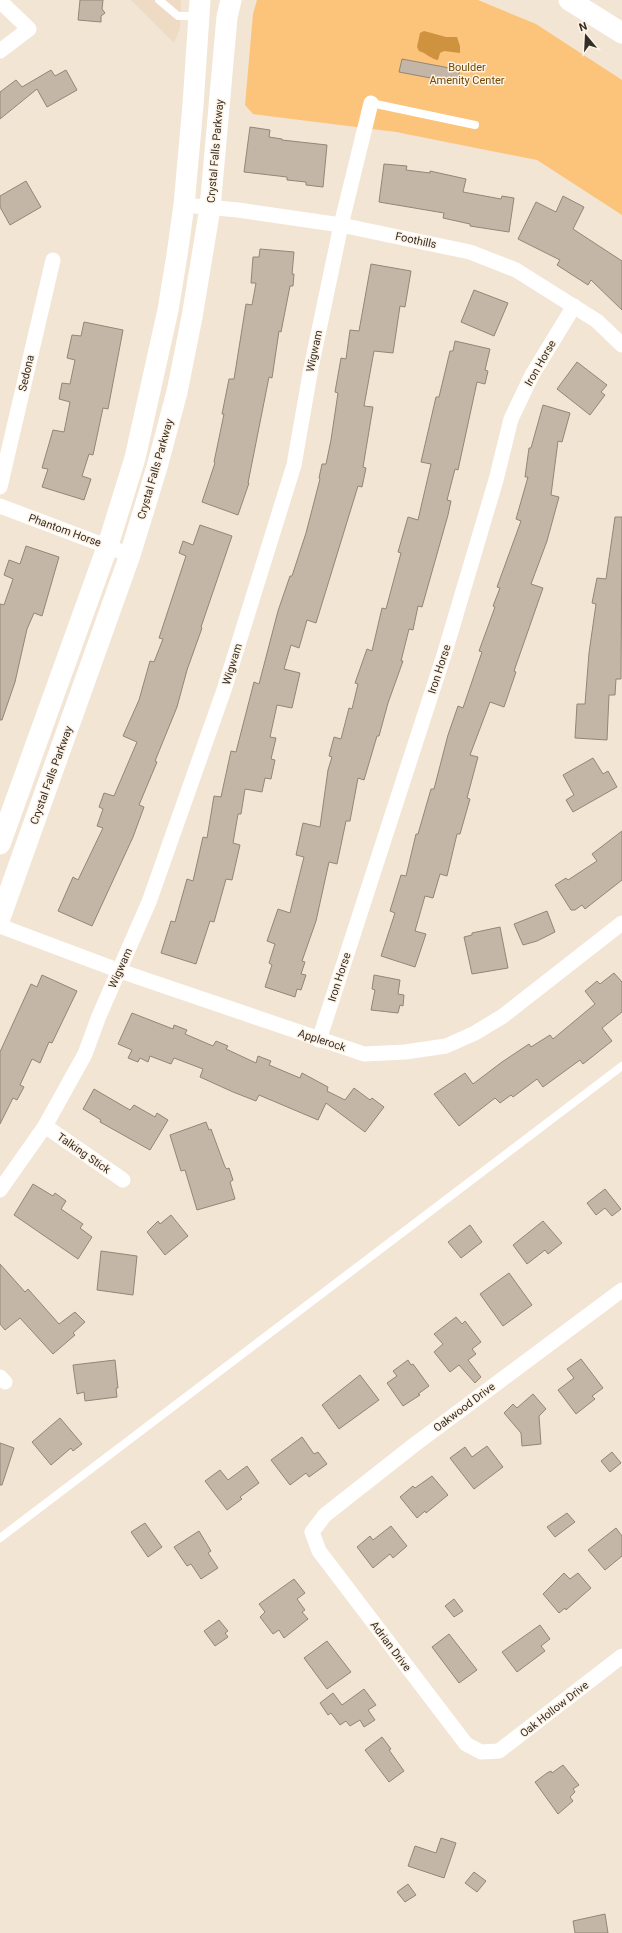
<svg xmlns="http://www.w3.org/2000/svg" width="622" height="1933" font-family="Roboto,sans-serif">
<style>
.built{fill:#efdbc4}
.green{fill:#fcc37b}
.water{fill:#cf923e}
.building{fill:#c4b6a6;stroke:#948677}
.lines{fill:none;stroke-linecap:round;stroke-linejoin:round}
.lane{stroke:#fff;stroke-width:8}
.street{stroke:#fff;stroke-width:15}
.secondary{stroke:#fff;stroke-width:21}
.labels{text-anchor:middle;stroke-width:3;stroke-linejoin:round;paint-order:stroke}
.park-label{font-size:11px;fill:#724905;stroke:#fef3e5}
.street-label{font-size:11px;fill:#342e28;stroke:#fef3e5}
</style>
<rect width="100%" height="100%" fill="#f3e5d4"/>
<polygon class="built" points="131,0 181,0 180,28 174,43"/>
<polygon class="green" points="257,0 478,0 536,24 622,80 622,215 537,160 396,132 253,114 245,105 253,14"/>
<path class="water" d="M424,31L446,37H457L460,46V53L444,51L440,53L438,60C431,59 426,53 419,51L417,47L420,33Z"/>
<g class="building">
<polygon points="80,0 103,0 102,9 105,13 101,16 101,22 78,20"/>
<polygon points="402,59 460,70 457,83 399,72"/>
<polygon points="51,70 55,76 66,70 77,90 47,107 37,89 0,119 0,92 16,80 22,87"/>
<polygon points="250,127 270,130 269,137 282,139 282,140 327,145 323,187 306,185 306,182 287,180 287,177 244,172"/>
<polygon points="384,164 407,166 406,170 430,173 430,171 466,179 463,192 501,199 502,196 514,198 509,232 470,226 470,224 443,218 444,213 379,202"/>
<polygon points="26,181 41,207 10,225 0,207 0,196"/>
<polygon points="563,196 584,207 573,229 622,261 622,310 591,280 588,285 557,265 560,260 518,239 536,202 556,212"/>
<polygon points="260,249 294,252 292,274 294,274 293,286 290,286 281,332 279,331 272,378 269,377 248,483 249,483 238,515 202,502 215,463 214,462 224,414 222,414 229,379 234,379 246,304 252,305 256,283 251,283 253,257 259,257"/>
<polygon points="371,264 411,271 405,307 400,306 393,353 374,351 364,406 373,407 363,467 366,468 362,487 358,486 316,623 307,620 299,648 291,645 284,669 300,673 292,708 277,705 270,737 276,738 271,759 275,760 271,779 265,778 262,792 245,789 241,814 238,814 233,843 240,845 232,880 226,879 214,922 210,921 196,964 161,953 171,921 175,922 187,879 193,881 203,837 207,838 214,796 221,797 231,751 236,752 254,682 259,684 278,611 290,576 292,576 306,533 320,479 319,478 322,464 326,464 331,440 338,393 335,392 341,358 346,359 350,330 359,331"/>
<polygon points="474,290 508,303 494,336 461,322"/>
<polygon points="84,322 123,330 108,409 103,408 93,455 89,454 82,476 91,479 84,500 42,487 48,469 42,468 53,430 64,432 70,402 59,399 62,383 70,384 75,360 67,358 72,335 81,336"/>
<polygon points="455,341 490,349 485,370 488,371 485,384 477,382 458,470 455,469 447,500 451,501 448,515 422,607 418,606 413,630 409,629 401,661 403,661 388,703 379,736 377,736 364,780 358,778 350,821 346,821 337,864 329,862 316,921 302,961 305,962 301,974 306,975 301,990 297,989 295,997 265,987 272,965 269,963 275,944 267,941 278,909 290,913 304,857 296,855 303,823 320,827 328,770 332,757 329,756 334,737 341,739 349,708 352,709 358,684 355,683 367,649 372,651 382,608 386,609 401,553 398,552 408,517 418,520 431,464 421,462 436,397 439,397 450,351 453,351"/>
<polygon points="577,362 607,385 601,392 605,395 590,415 557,389"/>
<polygon points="543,405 570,413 562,442 558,441 551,495 559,497 547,541 531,584 543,588 514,671 516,672 504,707 490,702 470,755 478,757 467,798 470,799 460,834 457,834 447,876 440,874 433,898 425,896 415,931 426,934 415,967 381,956 395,913 390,911 401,875 406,876 416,834 418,834 431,789 434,789 448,735 458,706 463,708 482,652 479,651 495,607 493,606 500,588 497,587 521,521 516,519 528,477 525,477 529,448 531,448"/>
<polygon points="615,517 622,517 621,679 616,679 615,695 609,695 607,740 575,738 577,704 585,704 589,653 596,604 592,603 597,578 606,579"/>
<polygon points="200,525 232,536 201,627 202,628 187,670 177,707 155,761 157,762 139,805 144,807 133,837 92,926 58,911 73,877 78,880 103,828 97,826 103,809 99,807 104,793 114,796 137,742 123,736 139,700 150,661 154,662 163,639 159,638 186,556 179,553 183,541 193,545"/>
<polygon points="26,546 59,557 42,616 34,613 27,629 15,682 2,720 0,720 0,604 4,605 13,579 4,575 9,560 20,564"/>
<polygon points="593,758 603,774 608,771 617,787 573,812 566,800 574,795 563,775"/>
<polygon points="622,831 622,880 585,909 582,905 575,910 571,910 555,885 566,878 568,880 597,861 592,854"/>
<polygon points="547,911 555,932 537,941 523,945 514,924"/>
<polygon points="500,927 508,968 472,974 464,937 472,935 472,933"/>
<polygon points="614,973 622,982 622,1012 602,1028 612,1041 583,1064 580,1060 543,1087 537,1079 513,1097 511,1095 500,1103 495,1098 459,1126 434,1094 465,1073 473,1084 502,1062 529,1044 531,1047 550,1035 553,1039 595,1004 585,991 597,981 600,984"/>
<polygon points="42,975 77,991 52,1043 49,1042 40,1063 32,1059 20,1085 24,1087 17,1100 13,1098 0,1124 0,1052 31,984 37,987"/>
<polygon points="374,975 400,980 398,994 404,995 403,1006 400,1005 398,1013 371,1010 375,990 372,989"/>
<polygon points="132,1013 173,1029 174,1025 187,1030 185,1034 213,1046 216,1041 228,1046 226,1049 256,1063 258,1056 271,1061 269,1065 300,1078 302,1073 328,1087 327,1091 345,1100 354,1088 370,1100 372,1098 384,1107 365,1132 326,1103 318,1120 259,1095 256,1101 233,1092 200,1077 203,1069 174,1058 171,1064 150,1056 148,1062 140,1058 138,1062 128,1058 132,1050 118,1044"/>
<polygon points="94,1089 130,1110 134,1105 155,1117 157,1113 168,1120 150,1150 100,1122 101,1120 83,1109"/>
<polygon points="206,1122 209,1130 211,1129 225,1167 227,1169 229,1168 233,1180 230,1182 235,1199 197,1210 185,1170 181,1171 170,1135"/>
<polygon points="33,1184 53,1196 55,1193 66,1201 61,1209 83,1224 80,1228 92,1237 78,1259 14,1215"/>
<polygon points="605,1189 621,1209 612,1216 605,1208 596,1215 587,1203"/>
<polygon points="171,1215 188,1236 165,1255 147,1232 158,1221 160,1224"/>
<polygon points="543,1221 562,1243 548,1254 545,1250 527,1264 513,1245"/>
<polygon points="470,1225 482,1242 461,1258 448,1242"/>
<polygon points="101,1251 137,1256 133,1295 97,1290"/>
<polygon points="0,1264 25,1292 28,1289 59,1324 75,1312 85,1322 73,1333 75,1335 53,1354 20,1318 5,1330 0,1324"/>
<polygon points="509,1273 532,1305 503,1326 480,1294"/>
<polygon points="456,1317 462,1324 465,1321 481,1342 472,1349 476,1354 468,1360 481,1377 475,1383 459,1365 450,1372 434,1352 443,1344 434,1334"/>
<polygon points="581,1359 603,1388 592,1396 595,1399 576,1414 558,1390 574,1378 567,1369"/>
<polygon points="115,1360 118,1388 116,1388 117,1397 85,1401 84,1392 77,1394 73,1365"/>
<polygon points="408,1360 411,1365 413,1364 429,1386 418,1394 420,1395 403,1406 387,1383 397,1376 393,1371"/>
<polygon points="360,1375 379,1400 339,1429 322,1405"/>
<polygon points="533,1394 546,1409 539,1416 541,1444 522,1446 521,1433 504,1413 513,1404 517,1408"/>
<polygon points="60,1418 82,1444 73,1451 71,1448 51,1465 32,1442"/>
<polygon points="302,1437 314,1454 318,1452 327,1464 309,1477 306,1473 290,1485 271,1460"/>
<polygon points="0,1443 14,1448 2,1485 0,1485"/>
<polygon points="487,1446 503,1467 474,1489 450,1458 465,1447 472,1457"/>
<polygon points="612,1452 621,1463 610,1472 601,1461"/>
<polygon points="247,1466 259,1483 240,1497 242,1499 227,1510 205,1481 220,1470 228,1480"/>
<polygon points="432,1476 448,1495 426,1513 425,1511 417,1518 400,1497 413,1486 415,1488"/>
<polygon points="567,1513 575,1522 555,1537 547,1527"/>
<polygon points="145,1523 162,1547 148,1557 131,1532"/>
<polygon points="391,1526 407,1546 393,1558 390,1554 373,1568 357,1547 370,1536 373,1540"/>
<polygon points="616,1528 622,1536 622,1556 605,1570 588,1550"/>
<polygon points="199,1531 211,1551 208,1553 218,1568 201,1579 191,1564 187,1566 174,1547"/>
<polygon points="564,1573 570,1579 578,1573 591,1588 566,1610 565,1608 559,1613 543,1594"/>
<polygon points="294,1579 305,1593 297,1599 305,1610 302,1612 308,1619 284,1638 279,1630 273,1634 260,1617 265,1612 259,1604"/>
<polygon points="454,1599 463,1611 454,1617 445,1606"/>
<polygon points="219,1620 228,1631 225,1633 228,1637 215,1646 204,1631"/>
<polygon points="540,1625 550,1639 541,1646 545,1651 517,1672 502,1652"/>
<polygon points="449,1634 477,1670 459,1683 432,1647"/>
<polygon points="327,1641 351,1672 327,1689 304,1658"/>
<polygon points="364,1689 376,1705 368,1710 375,1720 364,1727 360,1720 350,1726 346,1721 340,1725 331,1713 328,1715 320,1703 333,1693 342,1705"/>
<polygon points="382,1737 391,1749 389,1750 404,1771 389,1782 365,1750"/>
<polygon points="563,1765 579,1785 573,1789 575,1792 570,1797 573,1801 558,1814 535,1782 547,1773 551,1771 552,1773"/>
<polygon points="441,1838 456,1843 444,1878 408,1866 415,1846 436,1853"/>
<polygon points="474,1872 486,1881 477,1892 465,1883"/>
<polygon points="408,1884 416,1895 405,1902 397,1892"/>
<polygon points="605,1914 608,1933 575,1933 573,1921"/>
</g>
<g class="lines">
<g class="lane">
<polyline points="159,0 178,16 199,16"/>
<polyline points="371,103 475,125"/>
<polyline points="0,1538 622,1066"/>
</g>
<g class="street">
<polyline points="0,1 29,29 0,51"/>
<polyline points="184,205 238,210 341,225 470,252 516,270 597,321 622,345"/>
<polyline points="0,487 53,260"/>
<polyline points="0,506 130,555"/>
<polyline points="0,926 120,971 364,1054 405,1052 446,1046 475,1033 503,1016 622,923"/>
<polyline points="319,1040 444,655 496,480 511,419 532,375 574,306"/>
<polyline points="45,1126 123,1180"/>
<polyline points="0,1190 45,1126 85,1054 99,1016 149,902 224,690 294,465 311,368 341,225 371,103"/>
<polyline points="622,1290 414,1445 325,1515 312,1532 319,1551 466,1744 481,1752 499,1751 622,1656"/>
<polyline points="0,1377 5,1382"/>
</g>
<g class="secondary">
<polyline points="569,0 622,33"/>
<polyline points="0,844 108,545 135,458 168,310 177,255 184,205 193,105 200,0"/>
<polyline points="0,918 130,555 157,467 177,392 192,317 210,208 227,17 231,0"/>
</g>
</g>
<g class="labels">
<g class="park-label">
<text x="467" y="71">Boulder<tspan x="467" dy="13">Amenity Center</tspan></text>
</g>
<g class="street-label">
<text transform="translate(215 151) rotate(-85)" y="4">Crystal Falls Parkway</text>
<text transform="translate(416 240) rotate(12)" y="4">Foothills</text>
<text transform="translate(314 351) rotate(-78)" y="4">Wigwam</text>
<text transform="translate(540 363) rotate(-60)" y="4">Iron Horse</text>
<text transform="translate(26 373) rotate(-77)" y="4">Sedona</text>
<text transform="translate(155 469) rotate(-74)" y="4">Crystal Falls Parkway</text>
<text transform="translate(65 530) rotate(20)" y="4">Phantom Horse</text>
<text transform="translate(232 664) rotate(-73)" y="4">Wigwam</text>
<text transform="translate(439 669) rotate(-72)" y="4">Iron Horse</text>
<text transform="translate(51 775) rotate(-70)" y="4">Crystal Falls Parkway</text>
<text transform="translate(120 968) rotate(-66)" y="4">Wigwam</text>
<text transform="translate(339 977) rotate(-72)" y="4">Iron Horse</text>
<text transform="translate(322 1040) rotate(18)" y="4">Applerock</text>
<text transform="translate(84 1153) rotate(35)" y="4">Talking Stick</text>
<text transform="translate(464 1407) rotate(-37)" y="4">Oakwood Drive</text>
<text transform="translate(391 1646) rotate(53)" y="4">Adrian Drive</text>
<text transform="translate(554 1709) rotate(-38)" y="4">Oak Hollow Drive</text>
</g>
</g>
<g transform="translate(586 36) rotate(342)" stroke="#fef3e5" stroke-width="3" paint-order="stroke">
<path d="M0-3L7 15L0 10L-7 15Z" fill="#342e28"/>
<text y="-6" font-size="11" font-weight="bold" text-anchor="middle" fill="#342e28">N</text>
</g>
</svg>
